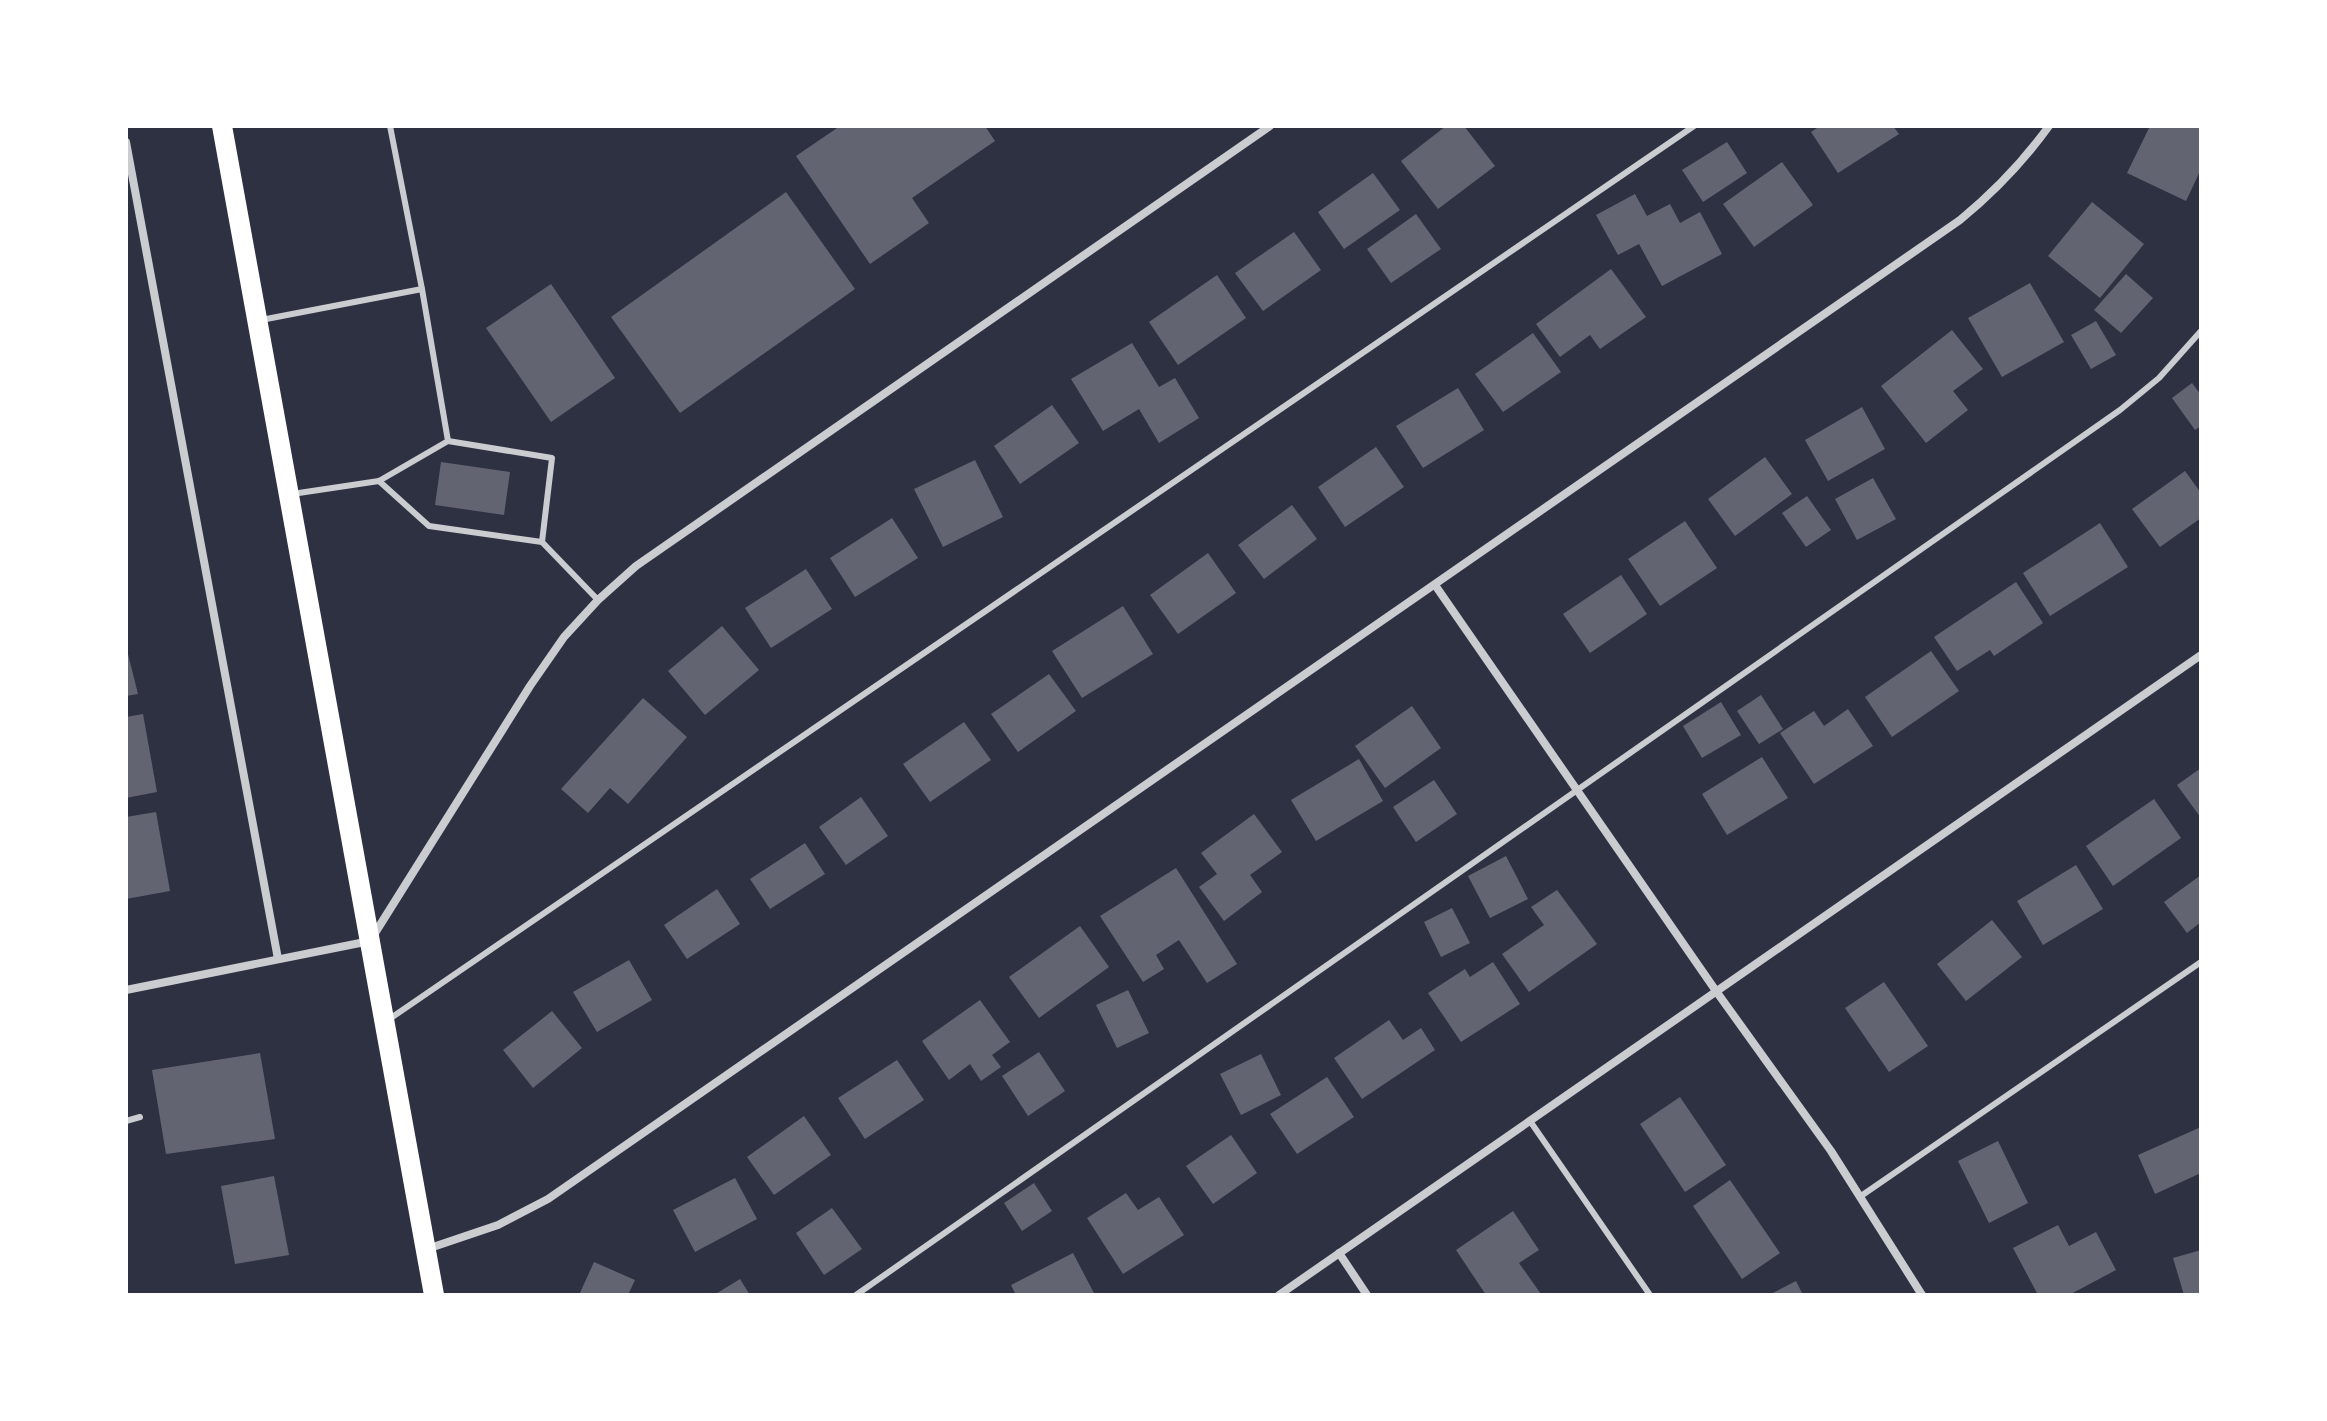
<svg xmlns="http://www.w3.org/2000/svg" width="2327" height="1421" font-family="'Fira Sans',sans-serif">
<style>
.building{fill:#626471}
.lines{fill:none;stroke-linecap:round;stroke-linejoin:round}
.service{stroke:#caccd0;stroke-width:6}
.minor{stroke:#caccd0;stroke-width:8}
.primary{stroke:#fff;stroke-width:20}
</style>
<rect width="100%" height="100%" fill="#2d3142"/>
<g class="building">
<polygon points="840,126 985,126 995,141 912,198 929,223 870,264 796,156"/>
<polygon points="1446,126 1464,126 1495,166 1438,209 1401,161"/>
<polygon points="1820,126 1893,126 1899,134 1838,173 1811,132"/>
<polygon points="2150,126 2201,126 2201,169 2186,201 2127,173"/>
<polygon points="1727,142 1747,173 1703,202 1682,170"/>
<polygon points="1782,162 1813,205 1754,247 1723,204"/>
<polygon points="1373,173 1400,210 1344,249 1318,212"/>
<polygon points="786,192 855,289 680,413 611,317"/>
<polygon points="1635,194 1647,216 1670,204 1680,223 1700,212 1722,254 1662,286 1639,244 1618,255 1596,215"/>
<polygon points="2092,202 2144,244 2100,298 2048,256"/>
<polygon points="1416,214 1441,249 1391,283 1367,249"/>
<polygon points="1294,232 1321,270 1263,311 1235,273"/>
<polygon points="1611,269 1646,317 1600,349 1590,335 1560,357 1536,324"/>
<polygon points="2126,274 2153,298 2121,333 2094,310"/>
<polygon points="1217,275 1246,318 1178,365 1149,322"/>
<polygon points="2030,283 2064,342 2002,377 1968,318"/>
<polygon points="551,284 615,378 551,422 486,328"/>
<polygon points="2096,321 2116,355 2091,369 2071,335"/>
<polygon points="1952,330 1983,369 1953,391 1968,410 1926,443 1881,386"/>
<polygon points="1533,333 1561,372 1503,412 1475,374"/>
<polygon points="1132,343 1159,387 1175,378 1199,418 1159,443 1139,409 1103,431 1071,379"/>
<polygon points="2192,383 2201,395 2201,426 2195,430 2172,398"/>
<polygon points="1458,388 1484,430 1423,468 1396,426"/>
<polygon points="1052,405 1079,443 1020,484 994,446"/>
<polygon points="1862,407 1885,449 1828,481 1805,440"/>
<polygon points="1376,447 1404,487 1345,527 1318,487"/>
<polygon points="1765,457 1792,494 1735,536 1708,499"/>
<polygon points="975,460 1003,517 943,547 914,489"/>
<polygon points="441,462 510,472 504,515 435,505"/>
<polygon points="2185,471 2201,493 2201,518 2160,547 2132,509"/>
<polygon points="1873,478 1896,519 1857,540 1835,499"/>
<polygon points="1807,496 1831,530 1806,547 1782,513"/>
<polygon points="1292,505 1317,539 1264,579 1238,545"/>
<polygon points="892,518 918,558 855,597 830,558"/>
<polygon points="1685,521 1717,568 1660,606 1628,559"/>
<polygon points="2100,523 2128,567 2050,616 2023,573"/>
<polygon points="1208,553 1236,593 1178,634 1150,595"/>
<polygon points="806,569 832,609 771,648 745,608"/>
<polygon points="1621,575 1647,614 1590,653 1563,614"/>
<polygon points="2016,582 2043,623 1994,656 1990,650 1957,671 1934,637"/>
<polygon points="1123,606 1153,654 1082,698 1052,651"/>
<polygon points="722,626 759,670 705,715 668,671"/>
<polygon points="126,646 138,694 126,696"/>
<polygon points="1931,651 1959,691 1892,737 1865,697"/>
<polygon points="1049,674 1076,711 1018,752 991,714"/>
<polygon points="1761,695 1783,729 1759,744 1737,711"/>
<polygon points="643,698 687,737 628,804 610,788 588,813 561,789"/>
<polygon points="1721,702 1741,735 1702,758 1683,726"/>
<polygon points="1412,706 1441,748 1385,788 1355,746"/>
<polygon points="1848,709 1873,746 1814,784 1780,733 1814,711 1824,726"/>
<polygon points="143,714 157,792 126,798 126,717"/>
<polygon points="964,722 991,760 930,802 903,764"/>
<polygon points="1762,757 1788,798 1727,835 1702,794"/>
<polygon points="1359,759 1383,801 1316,841 1291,800"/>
<polygon points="2201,768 2201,818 2177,785"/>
<polygon points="1434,780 1457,814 1416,842 1393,807"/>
<polygon points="861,797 888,836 846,865 819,827"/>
<polygon points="2154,799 2181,838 2113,886 2086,846"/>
<polygon points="156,812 170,891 126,899 126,817"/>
<polygon points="1254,814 1282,852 1250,875 1262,892 1224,921 1199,887 1217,874 1201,853"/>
<polygon points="805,843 825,874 770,909 750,879"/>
<polygon points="1506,856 1528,899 1490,918 1468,876"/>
<polygon points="2076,865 2103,909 2043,945 2017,901"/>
<polygon points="1176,868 1237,964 1207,983 1179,940 1156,955 1164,969 1143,982 1100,916"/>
<polygon points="2201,875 2201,922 2187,933 2164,902"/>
<polygon points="717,889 740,924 687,959 664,925"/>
<polygon points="1557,890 1597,944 1529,992 1502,954 1544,925 1531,907"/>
<polygon points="1452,908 1470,943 1441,957 1424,922"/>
<polygon points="1992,920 2022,957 1966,1001 1937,964"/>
<polygon points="1080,926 1109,967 1039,1018 1009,977"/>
<polygon points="629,960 652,1000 597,1032 573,992"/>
<polygon points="1493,962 1520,1004 1461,1042 1428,993 1465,969 1470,977"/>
<polygon points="1884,982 1928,1046 1889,1072 1845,1008"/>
<polygon points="1128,990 1149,1033 1117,1048 1096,1005"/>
<polygon points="980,1000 1010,1042 992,1055 1001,1067 981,1081 970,1064 949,1080 922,1041"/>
<polygon points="552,1011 582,1048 533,1088 503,1050"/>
<polygon points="1389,1020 1403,1040 1421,1028 1435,1050 1362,1099 1334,1058"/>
<polygon points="1039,1052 1065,1091 1028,1116 1002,1076"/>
<polygon points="260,1053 275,1139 166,1154 152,1070"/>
<polygon points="1261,1054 1281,1095 1241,1115 1220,1074"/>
<polygon points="897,1060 924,1100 865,1139 838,1098"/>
<polygon points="1327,1077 1354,1117 1297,1154 1270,1114"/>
<polygon points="1680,1097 1726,1165 1685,1192 1640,1124"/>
<polygon points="804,1116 831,1155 774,1195 747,1157"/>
<polygon points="2201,1127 2201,1173 2155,1194 2138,1155"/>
<polygon points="1231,1135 1257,1173 1213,1204 1186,1166"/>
<polygon points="1998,1141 2028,1203 1989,1223 1958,1161"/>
<polygon points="274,1176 289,1255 235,1264 221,1186"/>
<polygon points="735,1178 757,1219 695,1252 673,1210"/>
<polygon points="1730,1180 1780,1253 1742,1279 1693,1206"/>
<polygon points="1034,1183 1052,1211 1022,1231 1004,1203"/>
<polygon points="1126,1193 1138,1210 1159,1197 1184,1235 1123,1274 1087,1218"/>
<polygon points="832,1208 862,1249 824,1275 796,1233"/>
<polygon points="1513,1211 1539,1250 1519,1263 1541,1294 1486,1295 1456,1250"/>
<polygon points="2058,1225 2069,1246 2096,1232 2116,1270 2069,1295 2038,1295 2013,1248"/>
<polygon points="2201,1250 2201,1295 2184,1295 2173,1258"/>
<polygon points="1073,1253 1095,1295 1016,1295 1011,1285"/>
<polygon points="594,1262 635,1280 628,1295 579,1295"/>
<polygon points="740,1279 750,1295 714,1295"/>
<polygon points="1796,1281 1803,1295 1769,1295"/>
</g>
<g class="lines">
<g class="service">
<polyline points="261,320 422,289"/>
<polyline points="448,441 552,458 542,542"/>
<polyline points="379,481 429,526 542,542 598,600"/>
<polyline points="292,494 379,481 448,441 422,289 390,126"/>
<polyline points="388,1020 1694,126"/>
<polyline points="126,1121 140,1117"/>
<polyline points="1530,1121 1650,1295"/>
<polyline points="1861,1196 2201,962"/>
<polyline points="856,1295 2120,410 2159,378 2201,331"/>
</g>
<g class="minor">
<polyline points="126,142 278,959"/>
<polyline points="1435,585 1716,991 1831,1151 1922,1295"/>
<polyline points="126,990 370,941 530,686 564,637 598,600 636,566 1270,126"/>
<path d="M427,1249L498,1225L548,1199L1960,220C1994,192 2023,162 2049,126"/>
<polyline points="1339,1253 1367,1295"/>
<polyline points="1279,1295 2201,655"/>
</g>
<polyline class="primary" points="222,126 434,1295"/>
</g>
<rect width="2327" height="1421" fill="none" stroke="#ffffff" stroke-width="256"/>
</svg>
